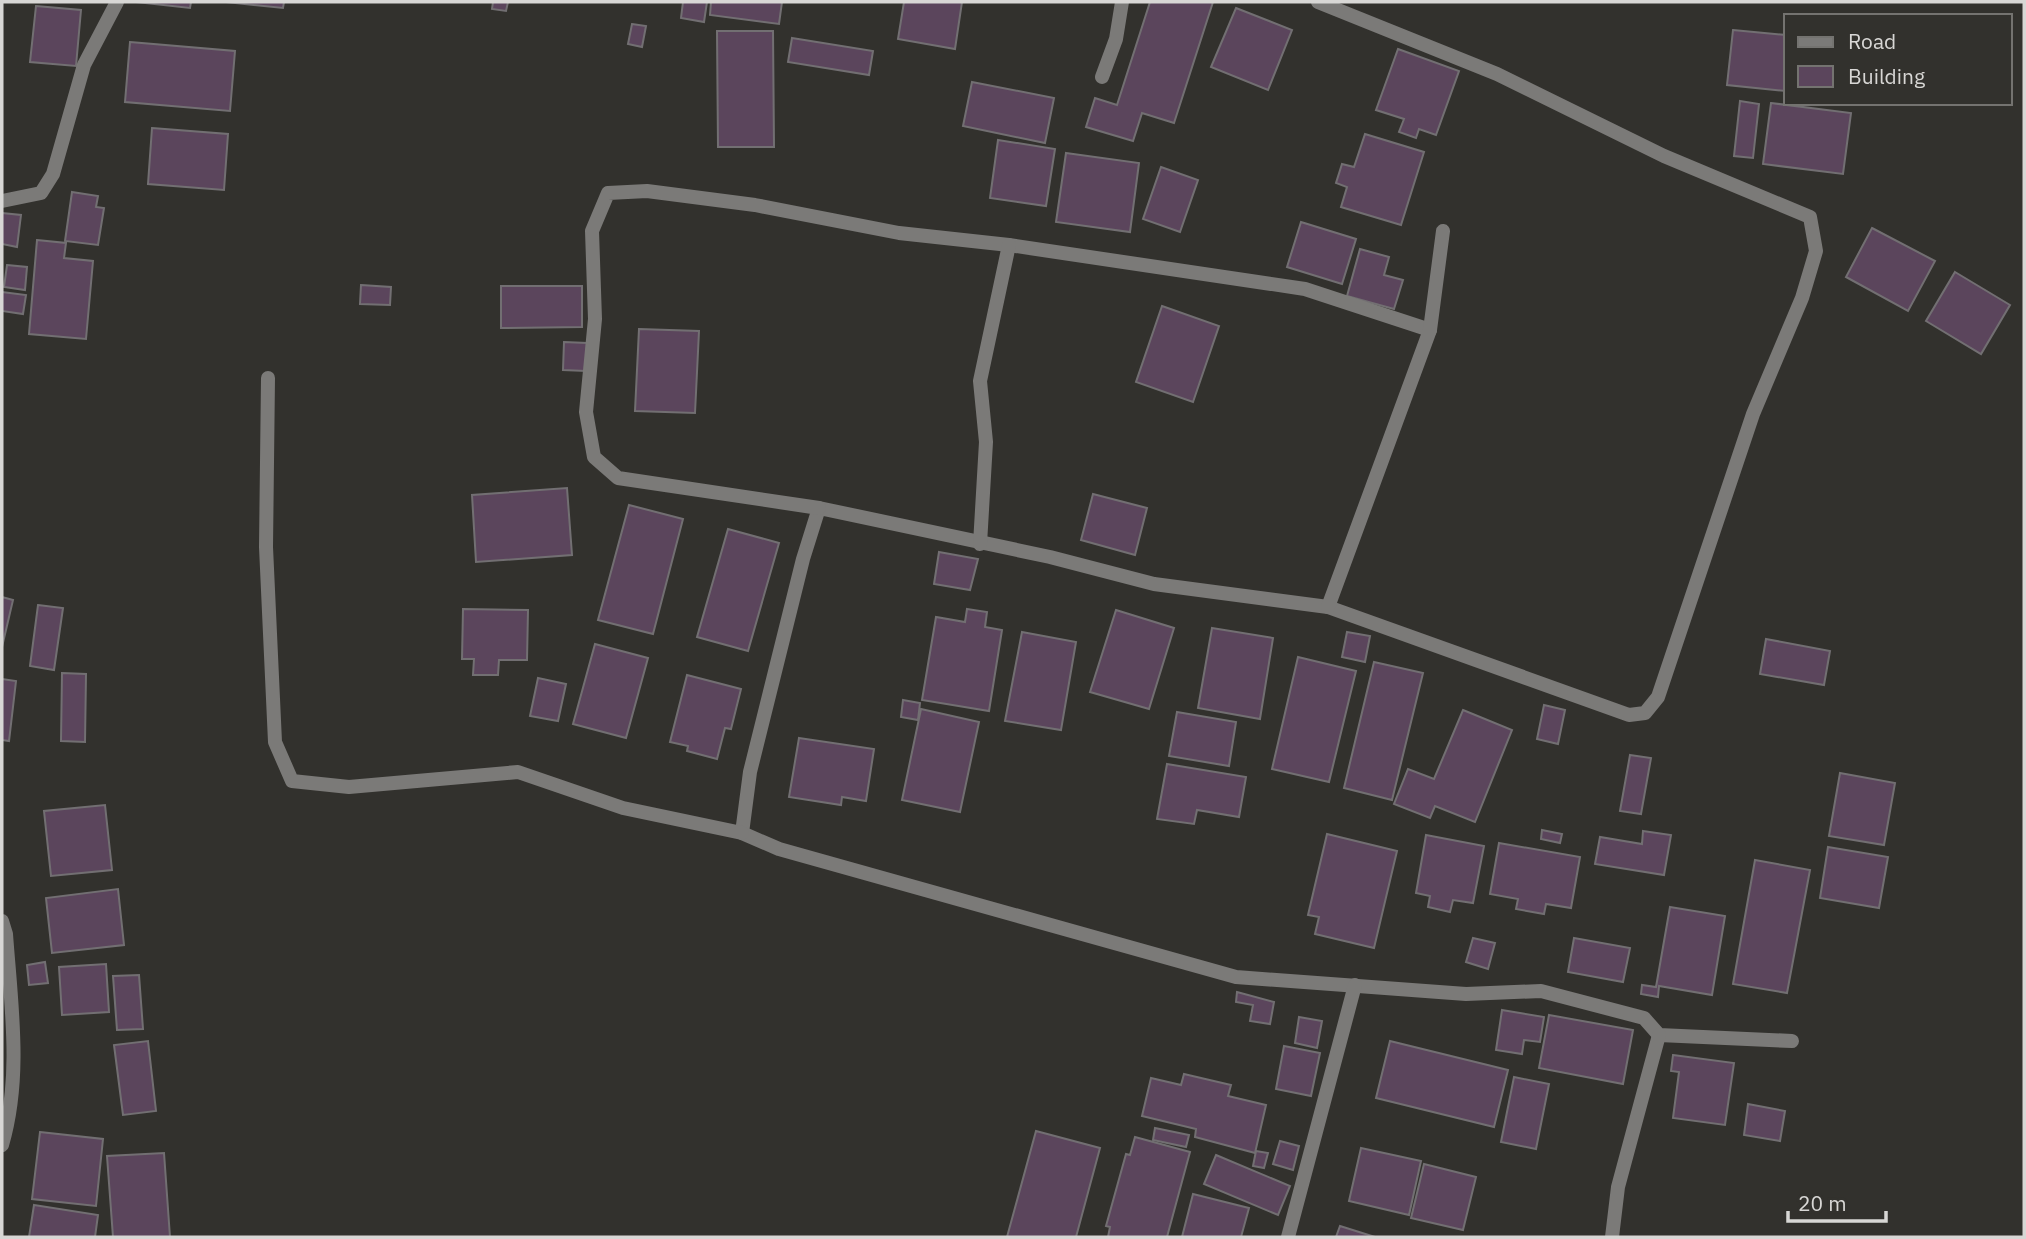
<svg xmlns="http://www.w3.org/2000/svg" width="2026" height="1239" font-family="'IBM Plex Sans',sans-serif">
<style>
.building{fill:#5b455c;stroke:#726f72;stroke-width:2}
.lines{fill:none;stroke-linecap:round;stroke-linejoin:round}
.minor{stroke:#7b7a78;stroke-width:14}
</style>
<rect width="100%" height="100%" fill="#32312d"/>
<g class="building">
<polygon points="136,2 191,2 190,8"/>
<polygon points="226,2 284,2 283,8"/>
<polygon points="493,2 508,2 506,11 492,9"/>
<polygon points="683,2 707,2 704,22 681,18"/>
<polygon points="711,2 782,2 779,24 710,15"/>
<polygon points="904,2 962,2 955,49 898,39"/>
<polygon points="1150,2 1213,2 1174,123 1142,113 1133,141 1086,127 1095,98 1117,105"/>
<polygon points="36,6 81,10 76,66 30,62"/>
<polygon points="1236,8 1292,30 1268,90 1211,67"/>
<polygon points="632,24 646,26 642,47 628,44"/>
<polygon points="1733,30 1786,35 1786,91 1727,85"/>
<polygon points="717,31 773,31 774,147 718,147"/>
<polygon points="792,38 873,51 869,75 788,62"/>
<polygon points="130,42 235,51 230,111 125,102"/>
<polygon points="1398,49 1459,71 1436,135 1419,129 1416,138 1399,132 1404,119 1376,110"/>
<polygon points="972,82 1054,98 1045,143 963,126"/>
<polygon points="1740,101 1759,104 1753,158 1734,156"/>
<polygon points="1771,103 1851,113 1843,174 1763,164"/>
<polygon points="152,128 228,134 224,190 148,184"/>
<polygon points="1365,134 1424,152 1401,225 1341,207 1347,187 1336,183 1342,164 1354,167"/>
<polygon points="998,140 1055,149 1046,206 990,198"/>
<polygon points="1066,153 1139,163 1130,232 1056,222"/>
<polygon points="1161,167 1198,180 1180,232 1143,219"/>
<polygon points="72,192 98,196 96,207 104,208 98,245 65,241"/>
<polygon points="2,213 21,215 17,247 2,244"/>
<polygon points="1301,222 1356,239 1342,284 1287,267"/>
<polygon points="1872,228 1935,261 1908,311 1846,277"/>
<polygon points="37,240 66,243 64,258 93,261 86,339 29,334"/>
<polygon points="1360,249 1389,257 1384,275 1403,280 1394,309 1347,296"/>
<polygon points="7,265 27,267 25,290 4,287"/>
<polygon points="1955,272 2010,305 1981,354 1926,321"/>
<polygon points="361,285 391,287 390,305 360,304"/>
<polygon points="501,286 582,286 582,327 501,328"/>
<polygon points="2,292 26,295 23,314 2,311"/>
<polygon points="1162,306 1219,326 1193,402 1136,382"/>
<polygon points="639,329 699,331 695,413 635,411"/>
<polygon points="564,342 587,343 586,371 563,370"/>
<polygon points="567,488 572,555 476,562 472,495"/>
<polygon points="1093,494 1147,508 1135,555 1081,540"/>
<polygon points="629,505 683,519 653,634 598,620"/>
<polygon points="728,529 779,543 748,651 697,637"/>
<polygon points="939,552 978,559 970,590 934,584"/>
<polygon points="2,597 13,600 2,647"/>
<polygon points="38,605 63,608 54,670 30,666"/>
<polygon points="463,609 528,610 527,660 499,660 498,675 473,675 474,659 462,659"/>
<polygon points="967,609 987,612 985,627 1002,630 989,711 922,700 936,617 965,622"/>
<polygon points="1116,610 1174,628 1149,709 1090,692"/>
<polygon points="1212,628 1273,638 1260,719 1198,708"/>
<polygon points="1022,632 1076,642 1061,730 1005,721"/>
<polygon points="1347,632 1370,636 1365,662 1342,657"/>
<polygon points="1766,639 1830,651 1824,685 1760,674"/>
<polygon points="595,644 648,658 626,738 573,724"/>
<polygon points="1298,657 1356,671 1329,782 1272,769"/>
<polygon points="1374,662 1423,673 1392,800 1344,788"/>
<polygon points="62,673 86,674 85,742 61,741"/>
<polygon points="687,675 741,689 731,729 725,728 717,759 687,751 688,746 670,742"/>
<polygon points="538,678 566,684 558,721 530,716"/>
<polygon points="2,679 16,681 9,741 2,740"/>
<polygon points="903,700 920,703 918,720 901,717"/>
<polygon points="1544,705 1565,710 1558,744 1537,739"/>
<polygon points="921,709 979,722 960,812 902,800"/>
<polygon points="1463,710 1512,730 1475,822 1435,806 1430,818 1394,804 1408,769 1434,779"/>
<polygon points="1177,712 1236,722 1229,766 1169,756"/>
<polygon points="799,738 874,749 866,801 842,797 841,805 789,797"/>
<polygon points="1630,755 1651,758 1641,814 1620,811"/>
<polygon points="1167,764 1246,777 1239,817 1197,810 1194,824 1157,819"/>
<polygon points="1840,773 1895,783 1884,845 1829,836"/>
<polygon points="105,805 112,870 51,876 44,811"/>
<polygon points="1542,830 1562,834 1560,843 1541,839"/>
<polygon points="1643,831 1671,835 1664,875 1595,864 1600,837 1642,844"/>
<polygon points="1327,834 1397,851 1374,948 1315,934 1319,917 1308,915"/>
<polygon points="1426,835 1484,846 1473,903 1453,900 1450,912 1428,907 1430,896 1416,893"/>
<polygon points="1499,843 1580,857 1571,908 1546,904 1544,914 1516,909 1518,899 1490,894"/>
<polygon points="1828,847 1888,857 1879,908 1820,898"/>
<polygon points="1755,860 1810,870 1787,993 1733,984"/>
<polygon points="118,889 124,945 52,953 46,898"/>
<polygon points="1670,907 1725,916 1712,995 1659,986 1658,997 1641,994 1642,985 1656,987"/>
<polygon points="1473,938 1495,943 1488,969 1466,962"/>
<polygon points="1574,938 1630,948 1623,982 1568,972"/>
<polygon points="45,962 48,983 29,985 27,965"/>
<polygon points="106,964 109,1012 62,1015 59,967"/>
<polygon points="139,975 143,1029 117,1030 113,976"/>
<polygon points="1237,992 1274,1002 1270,1024 1250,1021 1253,1005 1236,1002"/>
<polygon points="1502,1010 1544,1017 1540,1042 1524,1040 1522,1054 1496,1050"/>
<polygon points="1549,1015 1633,1030 1623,1084 1539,1068"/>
<polygon points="1299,1017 1322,1021 1317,1048 1295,1043"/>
<polygon points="148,1041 156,1111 123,1115 114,1045"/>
<polygon points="1390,1041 1508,1070 1494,1127 1376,1098"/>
<polygon points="1284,1046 1320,1053 1311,1096 1276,1089"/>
<polygon points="1673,1055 1734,1063 1725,1125 1673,1118 1679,1072 1671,1071"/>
<polygon points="1184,1074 1231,1085 1228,1096 1266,1105 1255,1153 1195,1137 1196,1129 1142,1116 1151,1078 1181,1085"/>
<polygon points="1514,1077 1549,1084 1536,1149 1501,1142"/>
<polygon points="1748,1104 1785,1111 1780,1141 1744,1135"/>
<polygon points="1155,1128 1189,1135 1186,1147 1153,1140"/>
<polygon points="1036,1131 1100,1148 1076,1237 1007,1237"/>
<polygon points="40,1132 103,1139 96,1206 32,1199"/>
<polygon points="1135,1137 1190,1152 1167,1237 1108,1237 1110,1227 1106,1226 1126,1154 1130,1155"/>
<polygon points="1280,1141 1299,1146 1293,1170 1273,1164"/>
<polygon points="1361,1148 1421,1161 1409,1215 1349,1201"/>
<polygon points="1256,1151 1268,1153 1264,1168 1253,1166"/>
<polygon points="164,1153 170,1237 113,1237 107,1156"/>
<polygon points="1216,1155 1290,1186 1278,1215 1204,1184"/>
<polygon points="1424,1164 1476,1177 1463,1230 1411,1218"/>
<polygon points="1193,1194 1249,1208 1241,1237 1182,1237"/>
<polygon points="34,1205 98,1215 95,1237 29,1237"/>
<polygon points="1340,1226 1375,1237 1336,1237"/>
</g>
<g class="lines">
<g class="minor">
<polyline points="1318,2 1497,74 1664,156 1810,217 1816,251 1802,298 1753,414 1658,697 1645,713 1629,715 1328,607 1154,584 1050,557 819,508 803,559 750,772 742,833 779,849 1236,977 1466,994 1541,991 1644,1018 1659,1035 1792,1041"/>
<polyline points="1102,77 1116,39 1122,2"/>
<polyline points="2,201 41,193 53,174 84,65 117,2"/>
<polyline points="268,378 266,547 275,742 292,781 349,787 518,772 623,808 742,833"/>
<polyline points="819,508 618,478 594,457 586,412 595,319 592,231 608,193 647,191 755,205 899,233 1009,245 1305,289 1430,330"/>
<polyline points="980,544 986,442 980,381 1009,245"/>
<polyline points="1328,607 1430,330 1443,231"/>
<path d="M2,921L6,934C11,1004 22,1077 2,1145"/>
<polyline points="1288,1237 1355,985"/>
<polyline points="1612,1237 1618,1187 1659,1035"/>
</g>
</g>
<rect width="2026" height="1239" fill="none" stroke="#d8d7d5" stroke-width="7"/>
<rect x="1784" y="14" width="228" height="91" fill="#32312d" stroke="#747370" stroke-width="2"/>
<rect x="1798" y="37" width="35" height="10" fill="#7b7a78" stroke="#747370" stroke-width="2"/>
<text x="1848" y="49" font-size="21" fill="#d8d7d5">Road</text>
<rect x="1798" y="66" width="35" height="21" fill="#5b455c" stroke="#747370" stroke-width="2"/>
<text x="1848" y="84" font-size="21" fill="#d8d7d5">Building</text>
<path d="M1788 1211v10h98v-10" fill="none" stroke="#d8d7d5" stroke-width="3.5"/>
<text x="1798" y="1211" font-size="21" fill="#d8d7d5" stroke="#32312d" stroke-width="5" paint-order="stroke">20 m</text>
</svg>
